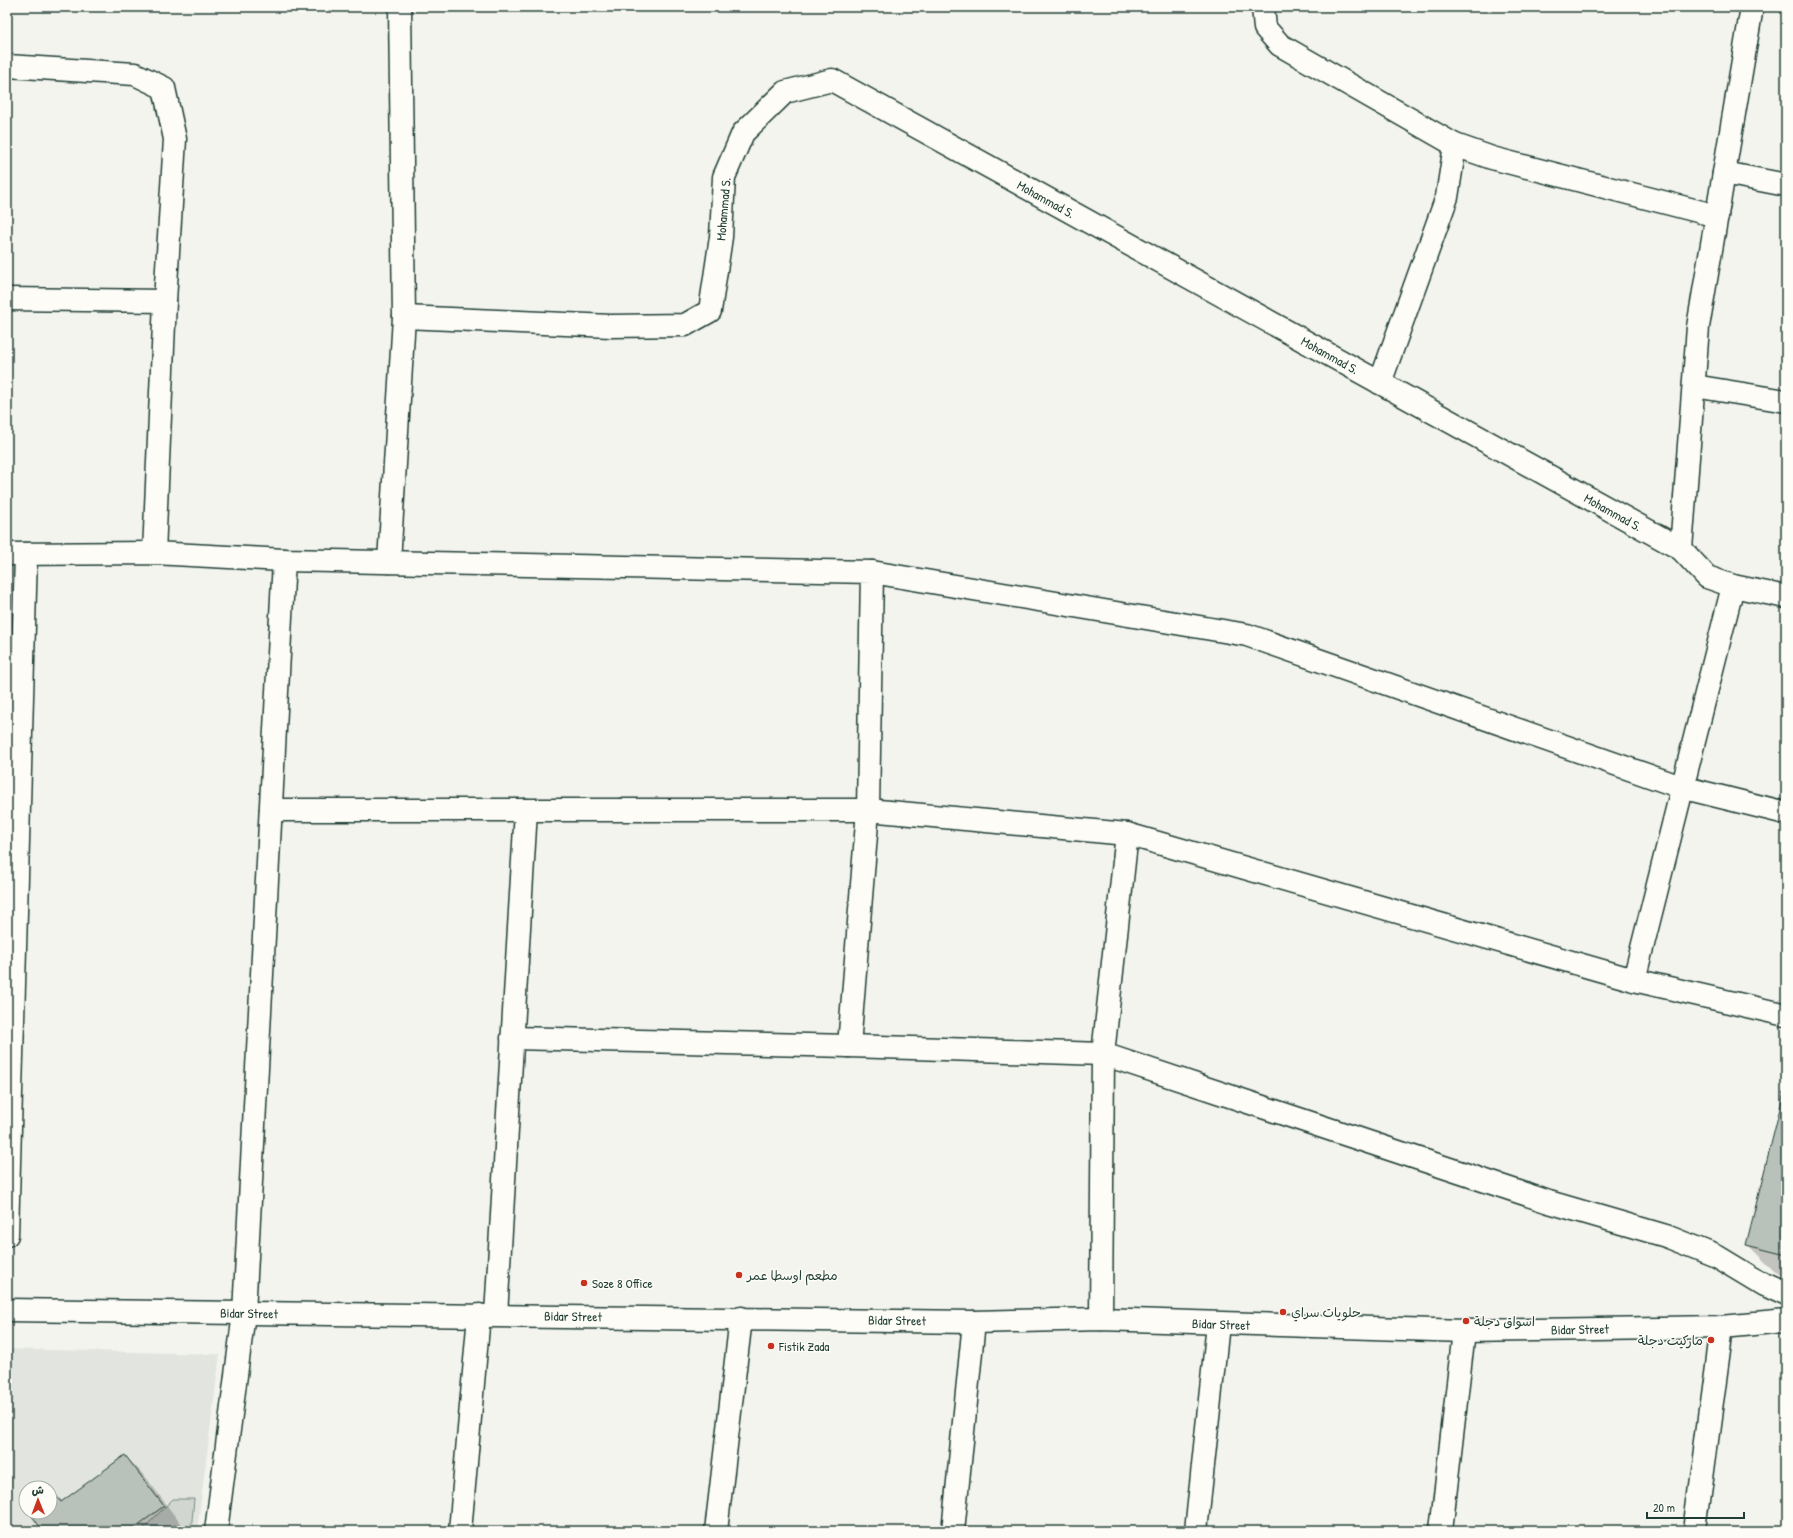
<svg xmlns="http://www.w3.org/2000/svg" width="1793" height="1538" font-family="'Patrick Hand','Playpen Sans Arabic',sans-serif">
<style>
.built{fill:#e2e5df;fill-rule:evenodd}
.green{fill:#d1d6d1;stroke:#788a82}
.shadow{fill:#0003}
.building{fill:#b9c1bb;stroke:#1f3d34}
.lines{fill:none;stroke-linecap:round;stroke-linejoin:round}
.street-casing{stroke:#1f3d34;stroke-width:25}
.secondary-casing{stroke:#1f3d34;stroke-width:25}
.street{stroke:#fdfcf7;stroke-width:22}
.secondary{stroke:#fdfcf7;stroke-width:22}
.poi-dot{fill:#c8321e;stroke:#fdfcf7;stroke-width:1.5}
.labels{text-anchor:middle;stroke-width:3;stroke-linejoin:round;paint-order:stroke}
.street-label{font-size:13px;fill:#1f3d34;stroke:#fdfcf7}
.poi-label{font-size:13px;fill:#1f3d34;stroke:#fdfcf7;text-anchor:start}
</style>
<rect width="100%" height="100%" fill="#f4f4ef"/>
<filter id="ink" filterUnits="userSpaceOnUse"><feTurbulence type="fractalNoise" baseFrequency=".025" numOctaves="2"/><feDisplacementMap in="SourceGraphic" scale="8" xChannelSelector="R" yChannelSelector="G"/><feConvolveMatrix kernelMatrix="1 2 1 2 8 2 1 2 1" color-interpolation-filters="sRGB"/></filter>
<g filter="url(#ink)">
<path class="built" d="M7,1349L220,1354L197,1531H7ZM26,1488H50V1512H26Z"/>
<polygon class="green" points="173,1499 194,1499 191,1531 141,1531"/>
<g class="shadow">
<polygon points="1786,1089 1786,1283 1748,1245"/>
<polygon points="125,1456 145,1476 183,1527 177,1531 44,1531 30,1512 50,1512 50,1489 63,1502"/>
</g>
<g class="building">
<polygon points="1786,1084 1786,1255 1746,1245"/>
<polygon points="125,1455 164,1506 130,1531 43,1531 29,1512 50,1512 50,1488 61,1502"/>
</g>
<g class="lines">
<defs>
<g id="street">
<polyline points="1263,7 1265,28 1280,45 1455,145"/>
<polyline points="7,66 135,74 164,88 175,139 165,301 154,553"/>
<polyline points="1724,173 1786,185"/>
<polyline points="7,299 165,301"/>
<polyline points="404,317 611,326 685,325 710,311 721,237 724,177 743,133 785,92 832,80 1681,549 1707,577 1733,586 1786,597"/>
<polyline points="1380,383 1447,197 1455,145 1492,158 1717,216"/>
<polyline points="1694,386 1786,401"/>
<polyline points="1681,549 1698,327 1752,7"/>
<polyline points="7,554 154,553 284,560 872,572 868,810 849,1046"/>
<polyline points="389,562 404,317 400,7"/>
<polyline points="872,572 1247,635 1681,787 1786,813"/>
<polyline points="271,810 868,810 1127,834 1634,980 1786,1015"/>
<polyline points="1634,980 1733,586"/>
<polyline points="512,1038 849,1046 1103,1054 1549,1202 1666,1236 1716,1256 1764,1285 1786,1295"/>
<polyline points="7,1235 26,554"/>
<polyline points="496,1315 526,810"/>
<polyline points="1101,1319 1103,1054 1127,834"/>
<polyline points="216,1531 244,1313 284,560"/>
<polyline points="460,1531 479,1315"/>
<polyline points="716,1531 741,1318"/>
<polyline points="953,1531 974,1322"/>
<polyline points="1196,1531 1218,1324"/>
<polyline points="1441,1531 1464,1331"/>
<polyline points="1695,1531 1722,1327"/>
</g>
<polyline id="secondary" points="7,1310 974,1322 1101,1319 1464,1331 1722,1327 1786,1321"/>
</defs>
<use href="#street" class="street-casing"/>
<use href="#secondary" class="secondary-casing"/>
<use href="#street" class="street"/>
<use href="#secondary" class="secondary"/>
</g>
</g>
<g class="poi-dot">
<circle cx="739" cy="1275" r="4"/>
<circle cx="584" cy="1283" r="4"/>
<circle cx="1283" cy="1312" r="4"/>
<circle cx="1466" cy="1321" r="4"/>
<circle cx="1711" cy="1340" r="4"/>
<circle cx="771" cy="1346" r="4"/>
</g>
<g class="labels">
<g class="street-label">
<text transform="translate(1046 199) rotate(29)" y="5">Mohammad S.</text>
<text transform="translate(723 209) rotate(-85)" y="5">Mohammad S.</text>
<text transform="translate(1330 355) rotate(29)" y="5">Mohammad S.</text>
<text transform="translate(1613 512) rotate(29)" y="5">Mohammad S.</text>
<text transform="translate(249 1313) rotate(1)" y="5">Bidar Street</text>
<text transform="translate(573 1316) rotate(1)" y="5">Bidar Street</text>
<text transform="translate(897 1320) rotate(1)" y="5">Bidar Street</text>
<text transform="translate(1221 1324) rotate(2)" y="5">Bidar Street</text>
<text transform="translate(1580 1329) rotate(-1)" y="5">Bidar Street</text>
</g>
<g class="poi-label">
<text x="747" y="1280">مطعم اوسطا عمر</text>
<text x="592" y="1288">Soze 8 Office</text>
<text x="1291" y="1317">حلويات سراي</text>
<text x="1474" y="1326">اسواق دجلة</text>
<text x="1703" y="1345" text-anchor="end">ماركيت دجلة</text>
<text x="779" y="1351">Fistik Zada</text>
</g>
</g>
<rect width="1793" height="1538" fill="none" stroke="#fdfcf7" stroke-width="24"/>
<rect x="12" y="12" width="1769" height="1514" fill="none" stroke="#1f3d34" stroke-width="1.5" filter="url(#ink)"/>
<g transform="translate(38 1500) rotate(359)"><circle r="19" fill="#fdfcf7" stroke="#a4b0a9"/>
<path d="M0-3L7 15L0 10L-7 15Z" fill="#c8321e"/>
<text y="-6" font-size="11" font-weight="bold" text-anchor="middle" fill="#1f3d34">ش</text>
</g>
<path d="M1647 1512v6h97v-6" fill="none" stroke="#1f3d34" stroke-width="2"/>
<text x="1653" y="1512" font-size="12" fill="#1f3d34" stroke="#fdfcf7" stroke-width="3" paint-order="stroke">20 m</text>
</svg>
